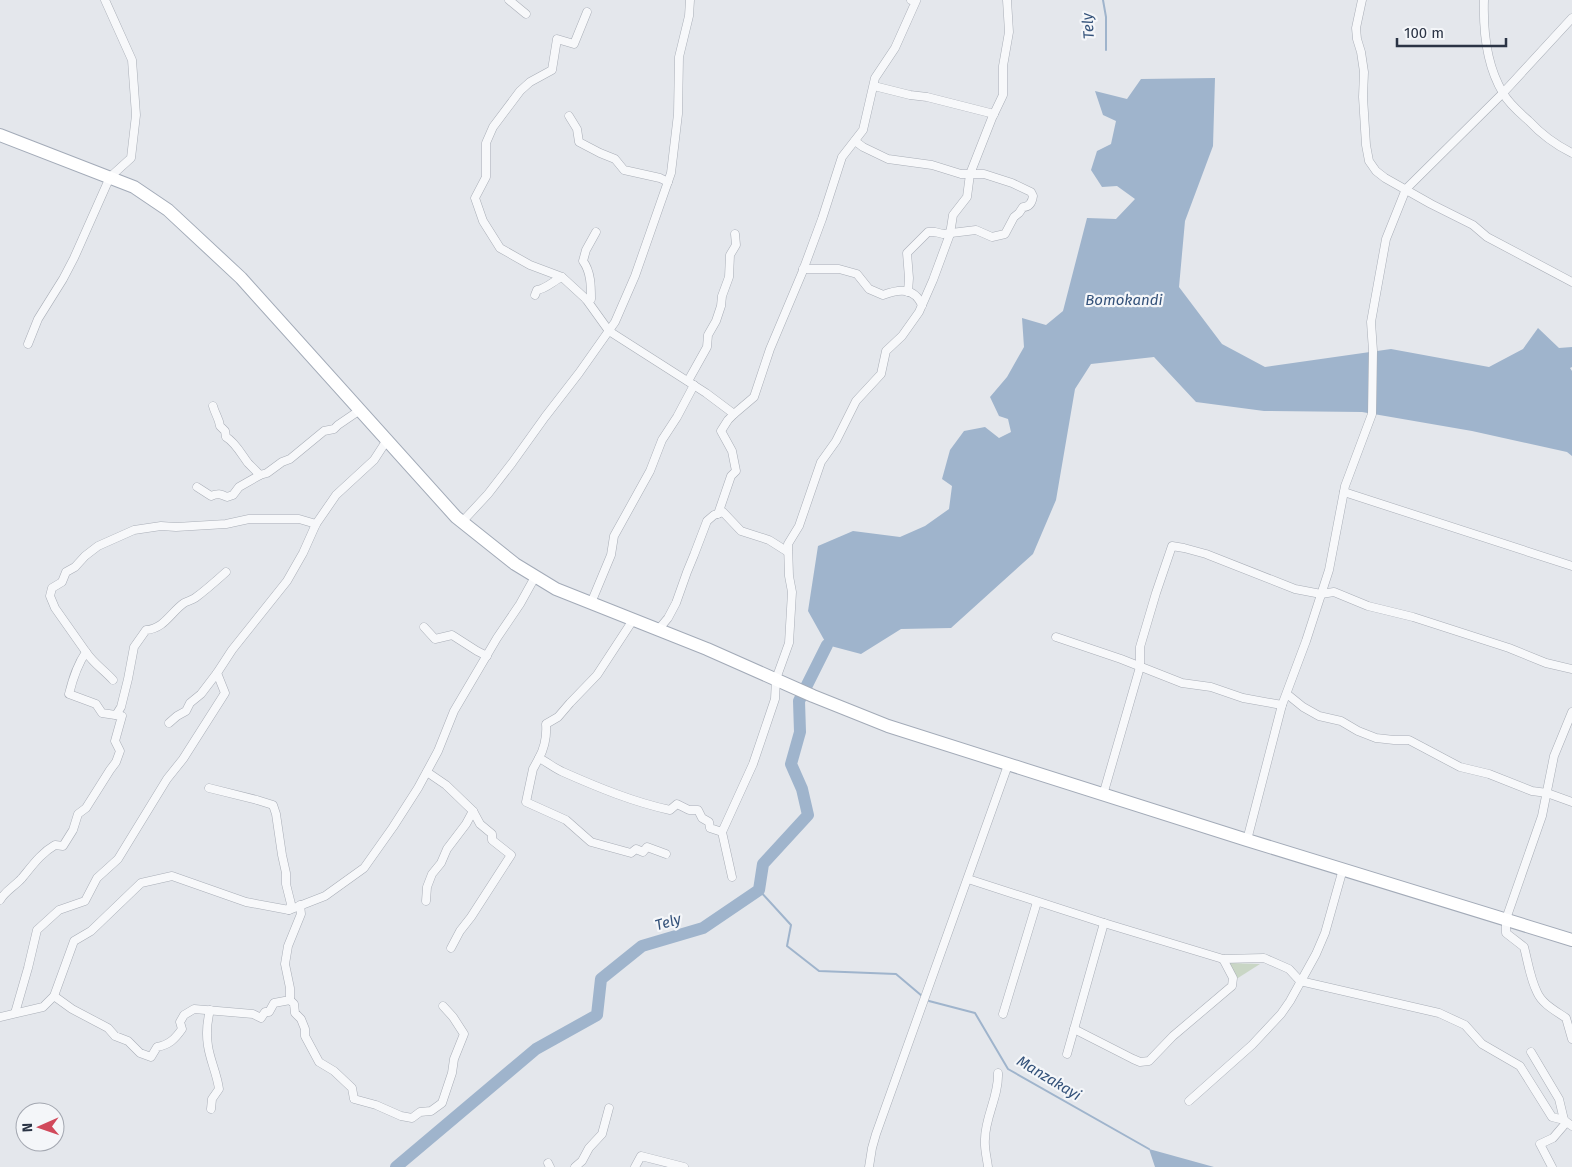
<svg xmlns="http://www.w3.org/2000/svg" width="1572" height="1167" font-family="'Fira Sans',sans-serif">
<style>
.green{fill:#c9d6c5}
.water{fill:#9fb4cc}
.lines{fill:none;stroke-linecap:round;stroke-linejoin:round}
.stream{stroke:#9fb4cc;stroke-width:2}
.river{stroke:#9fb4cc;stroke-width:12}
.minor-casing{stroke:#a9aeb7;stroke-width:9}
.primary-casing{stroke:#a3abb8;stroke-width:14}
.minor{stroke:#f7f8fa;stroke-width:8}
.primary{stroke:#fff;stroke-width:12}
.labels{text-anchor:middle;stroke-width:4.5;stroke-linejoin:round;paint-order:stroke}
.water-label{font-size:15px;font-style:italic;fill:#34527a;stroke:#f4f6f9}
</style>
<rect width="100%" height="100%" fill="#e4e7ec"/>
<polygon class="green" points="1229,963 1260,964 1238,978 1234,977"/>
<g class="water">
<polygon points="1215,78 1213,146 1185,221 1179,287 1222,344 1265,367 1391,349 1489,367 1523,349 1538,328 1559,348 1572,347 1572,367 1570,368 1572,371 1572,456 1567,452 1472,431 1362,412 1264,411 1196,402 1154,357 1091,364 1075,389 1056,500 1033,554 951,628 901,629 861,654 827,645 808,611 818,546 853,531 900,537 925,526 949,509 952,486 942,479 950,450 964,431 985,427 999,438 1011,432 1008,419 999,416 990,397 1007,377 1024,347 1022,318 1046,325 1063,311 1087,218 1116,219 1135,199 1117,186 1102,187 1091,170 1097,151 1111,144 1116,121 1103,115 1095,91 1127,99 1141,79"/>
<polygon points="1149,1149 1214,1167 1155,1167"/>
</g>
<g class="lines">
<g class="stream">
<polyline points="1103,0 1106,17 1106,50"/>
<polyline points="759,890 791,925 787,946 819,971 896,974 922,996"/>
<polyline points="929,1001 975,1013 1008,1069 1149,1149"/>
</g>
<polyline class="river" points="396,1167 536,1049 597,1015 601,979 642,946 703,928 759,890 763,864 808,815 802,789 791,764 800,732 799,701 827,645"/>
<defs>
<g id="minor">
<polyline points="509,0 526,14"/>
<polyline points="1362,0 1356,28 1357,39 1361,52 1364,72 1363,97 1366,145 1369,161 1376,171 1385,178 1431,204 1473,225 1487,237 1572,282"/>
<path d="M1484,0C1483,32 1486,65 1503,93C1509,104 1520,113 1529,121C1541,134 1556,145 1572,153"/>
<polyline points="587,12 574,44 557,39 552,70 530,82 520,91 493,127 486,143 486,177 475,198 483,221 500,248 530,265 562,277 586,299 609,331 706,393 734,414 754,397 770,349 802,273 822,219 842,157 863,130 875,78 895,48 916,1 911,0"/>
<polyline points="874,86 910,95 927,97 994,114"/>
<polyline points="569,116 577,129 579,142 600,153 615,159 624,170 660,178 668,182"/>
<path d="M855,141L863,147L888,159L932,165L961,174H984L1012,183L1031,192L1033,196C1032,203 1029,207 1023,207L1019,213L1014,217L1005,234L992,237L976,230L943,234L935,232H928L907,253L909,278L908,292"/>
<path d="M803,269H839L857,274L869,289L883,295C899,289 914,287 922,305"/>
<path d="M535,295L537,290C546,289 553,281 562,277"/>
<path d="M586,299H591C591,286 591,272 583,261L586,250L596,232"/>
<polyline points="28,344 38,319 63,279 74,258 110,177 131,158 136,115 132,60 105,0"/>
<polyline points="688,381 707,347 708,335 716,321 721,306 722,296 729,277 730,255 736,245 735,234"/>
<path d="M213,406C215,414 219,418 220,426L225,431L226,437C235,442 242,455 248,463C252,467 256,471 260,475"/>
<path d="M197,487L211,496C218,493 221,494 227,497L233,495L239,487L260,475L267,473L282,462L290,459L324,431L334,429L338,425L360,410"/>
<polyline points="1344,492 1572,566"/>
<polyline points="718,514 731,476 736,471 732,451 721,431 728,420 734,414"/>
<polyline points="462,522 488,494 512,463 545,417 579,373 615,322 635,276 671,173 678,114 679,57 689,16 690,0"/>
<polyline points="591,603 611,555 614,536 650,471 662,440 677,417 694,385"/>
<path d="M633,620L597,675L570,703L558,717L546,724C547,737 545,747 539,758C547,762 554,768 563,772C597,787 633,802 670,810L677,804L689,810H698L702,818L709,822L710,828L722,832"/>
<polyline points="424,627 435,639 452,635 477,651 487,656"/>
<polyline points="658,630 668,618 676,603 687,572 694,555 707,521 714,515 723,512 741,531 769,540 788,552"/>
<polyline points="1056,637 1121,659 1182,683 1211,687 1243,698 1282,705"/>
<path d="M86,652C93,663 104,670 113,680"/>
<polyline points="1287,694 1303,707 1319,716 1341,721 1358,731 1376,738 1394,740 1409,740 1460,767 1489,774 1532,791 1547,793 1572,802"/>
<path d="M1572,712L1554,756L1542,816L1506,919V933L1524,947C1528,962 1530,978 1537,992C1542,1004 1556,1011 1566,1018L1572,1039"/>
<path d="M116,715L121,707L128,679L134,647L146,630C164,629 171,612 184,603C188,601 192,600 195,598C206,590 216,581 226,572"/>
<polyline points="169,723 177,716 186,711 190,703 201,694 217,673"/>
<polyline points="539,758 533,769 526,802 566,820 591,842 631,853 636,849 643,852 647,847 666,854"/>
<polyline points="427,772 446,785 473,811 480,824 492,834 492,840 511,855 471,917 460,931 451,948"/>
<polyline points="209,788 257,800 273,805 276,814 282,855 286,873 286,884 291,904 289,910"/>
<polyline points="1103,795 1140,667 1140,647 1156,593 1172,546 1184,548 1206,554 1295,589 1321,594 1334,592 1368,606 1413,617 1509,648 1546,663 1572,669"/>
<polyline points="1247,840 1282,705 1306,641 1329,570 1345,486 1372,414 1373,351 1371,322 1386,239 1406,189 1503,93 1572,18"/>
<polyline points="732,877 722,832 753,764 775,699 776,679 789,643 792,592 789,576 788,544 799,526 821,462 836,441 856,401 881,374 886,351 902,336 919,312 933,280 950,234 953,215 967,197 970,174 992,118 1003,95 1003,66 1009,32 1007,0"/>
<polyline points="968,879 1104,923 1223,959 1264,958 1289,969 1300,981 1439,1013 1465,1025 1482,1044 1520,1066 1552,1117 1564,1120 1572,1126"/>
<path d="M0,900C5,891 15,886 22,878C32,866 41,853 55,845L63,846L73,830L78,814L86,808L110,770L116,762L120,751L115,741L122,716L102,713L96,704L69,694C73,678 77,665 86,652L55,608L50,596L52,588L62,582L66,572L75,567L85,556L98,546L134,530L161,526L176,527L226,524L249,519H299L316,524"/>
<polyline points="426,901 427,887 432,874 441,863 447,849 466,824 473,811"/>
<path d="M54,996L72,1009L108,1028L115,1036L128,1041L140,1053L151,1057L157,1047C169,1045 175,1039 182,1029L180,1022L184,1015L194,1009L253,1014L261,1018L265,1012H269L274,1003L290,1000V988L285,964L288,946L301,914L300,905"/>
<polyline points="290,1000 294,1004 295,1013 301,1019 305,1029 305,1036 319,1062 334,1071 352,1088 354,1099 376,1105 401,1116 412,1118 420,1112 431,1111 442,1103 452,1073 454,1059 464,1034 453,1017 443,1006"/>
<path d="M210,1010C207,1022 206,1034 208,1046C210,1060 217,1074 219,1089L212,1099L211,1109"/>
<polyline points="15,1013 28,968 37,930 59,910 85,901 97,878 118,859 167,779 183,759 225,693 217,673 232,650 287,581 303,553 316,524 336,495 374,460 387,440"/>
<polyline points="1003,1014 1037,902"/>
<polyline points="0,1017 43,1007 54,996 74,941 91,931 141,883 172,876 246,902 289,910 325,896 364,868 393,827 418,788 438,751 454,711 497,638 520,604 535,577"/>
<polyline points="1074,1029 1133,1059 1140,1062 1149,1061 1173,1036 1232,986 1233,978 1223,959"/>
<polyline points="1531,1052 1559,1099 1565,1124 1553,1138 1540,1144 1552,1167"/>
<polyline points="1067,1054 1104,923"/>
<polyline points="1189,1101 1252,1045 1281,1014 1290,1001 1316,954 1325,933 1343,869"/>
<polyline points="548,1163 550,1167"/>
<polyline points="575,1167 582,1161 589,1148 602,1134 609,1108"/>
<polyline points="635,1167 641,1156 684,1167"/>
<polyline points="869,1167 872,1148 876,1134 1008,765"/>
<path d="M988,1167C987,1158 984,1148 985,1139C985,1117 999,1096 998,1073"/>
</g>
<polyline id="primary" points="0,135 134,187 168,210 241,278 456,517 515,564 556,589 707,649 813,696 888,726 1247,840 1572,940"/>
</defs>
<use href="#minor" class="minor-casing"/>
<use href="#primary" class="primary-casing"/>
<use href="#minor" class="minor"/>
<use href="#primary" class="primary"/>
</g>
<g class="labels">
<g class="water-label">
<text transform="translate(1088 26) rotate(-94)" y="5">Tely</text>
<text x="1124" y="305">Bomokandi</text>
<text transform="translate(668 922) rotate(-16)" y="5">Tely</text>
<text transform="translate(1049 1078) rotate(31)" y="5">Manzakayi</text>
</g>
</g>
<g transform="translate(40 1127) rotate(268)"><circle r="24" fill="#f4f6f9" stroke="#a4a8b1"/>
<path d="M0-4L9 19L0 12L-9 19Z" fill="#d1495b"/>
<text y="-8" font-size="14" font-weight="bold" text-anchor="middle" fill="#2b3445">N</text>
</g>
<path d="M1397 38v8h109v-8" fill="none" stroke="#2b3445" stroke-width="2.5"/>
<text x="1404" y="38" font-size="15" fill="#2b3445" stroke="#f4f6f9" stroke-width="4" paint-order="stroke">100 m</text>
</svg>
